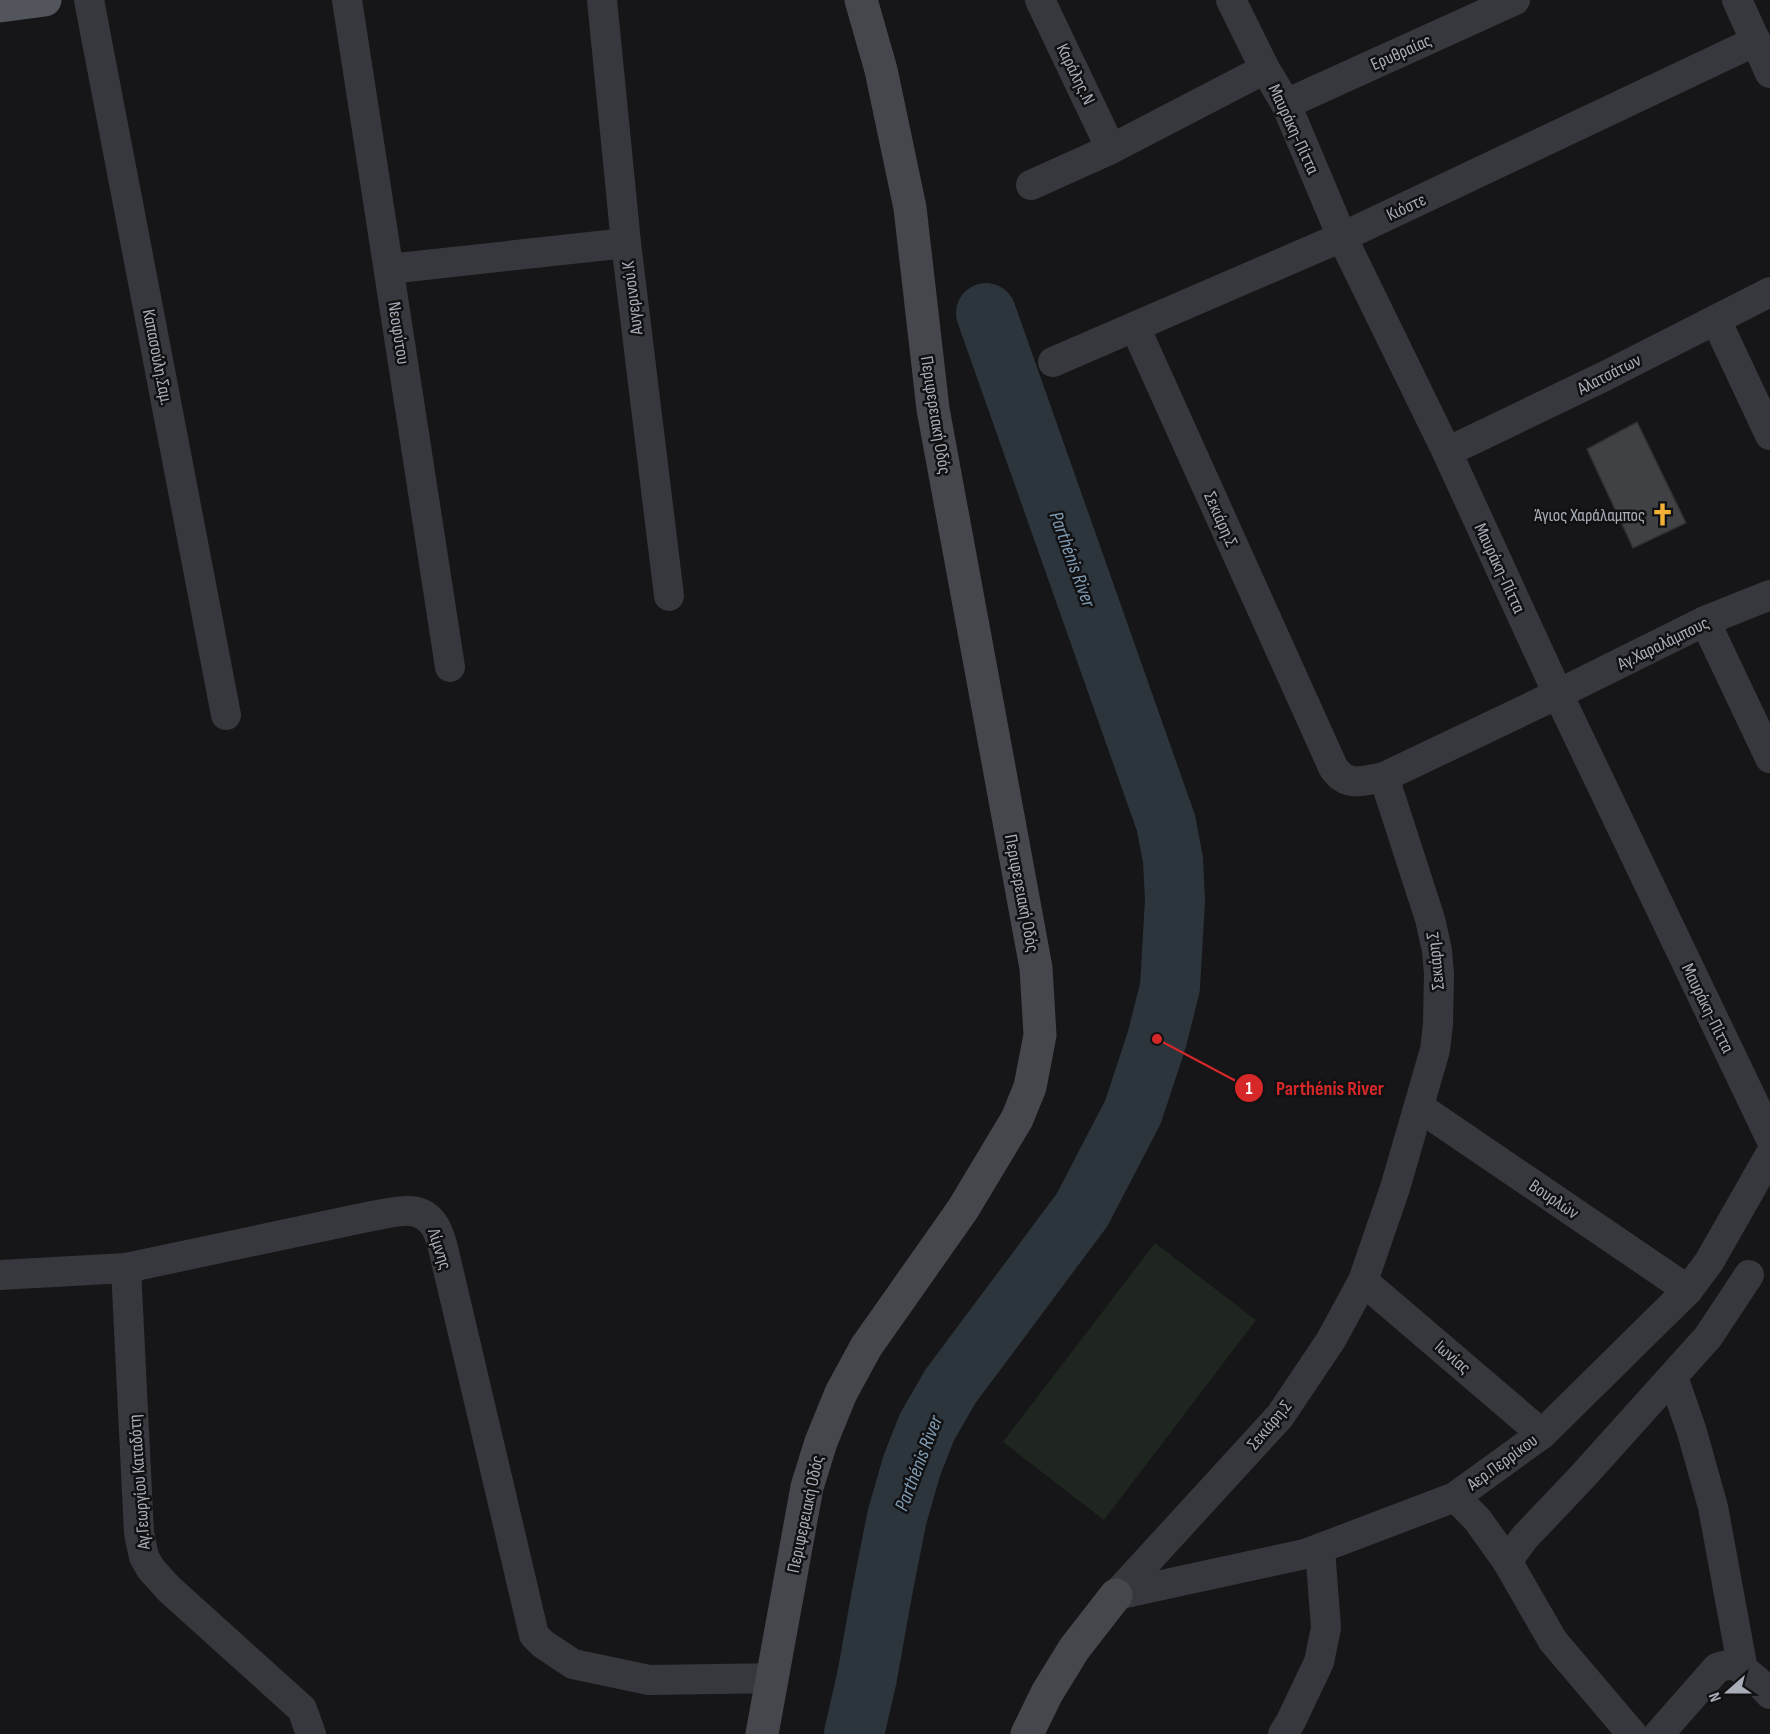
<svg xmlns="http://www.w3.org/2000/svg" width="1770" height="1734" font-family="'Sofia Sans Condensed',sans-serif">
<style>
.green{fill:#1e261f}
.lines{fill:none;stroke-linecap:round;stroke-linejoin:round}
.river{stroke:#2c353c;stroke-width:60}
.building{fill:#404145;stroke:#303034;stroke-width:1.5}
.street{stroke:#37383d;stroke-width:30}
.secondary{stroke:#45474d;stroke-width:33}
.primary{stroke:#53555c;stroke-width:33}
.labels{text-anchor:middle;stroke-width:5;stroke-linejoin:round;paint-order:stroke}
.street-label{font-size:18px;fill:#a8adb8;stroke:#111113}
.poi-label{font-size:18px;fill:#a8adb8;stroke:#111113;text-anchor:end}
.water-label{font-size:20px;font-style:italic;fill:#7f9bb3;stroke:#111113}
.leader{fill:none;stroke:#d62828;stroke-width:2}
.callout-dot{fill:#d62828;stroke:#111113;stroke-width:2}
.mark-label{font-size:18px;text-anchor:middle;font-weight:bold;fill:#fff}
.callout-label{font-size:20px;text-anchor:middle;font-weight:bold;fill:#d62828;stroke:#111113;stroke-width:5;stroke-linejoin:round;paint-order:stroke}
</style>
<rect width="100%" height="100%" fill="#161618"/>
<polygon class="green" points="1155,1243 1256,1320 1104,1520 1003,1442"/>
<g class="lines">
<polyline class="river" points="854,1734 867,1677 882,1593 897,1517 912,1465 927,1427 950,1387 1082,1210 1133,1112 1157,1039 1170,987 1175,900 1173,860 1166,823 986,313"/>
</g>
<polygon class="building" points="1637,422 1686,523 1633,548 1587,449"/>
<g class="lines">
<g class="street">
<polyline points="89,0 226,715"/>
<polyline points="347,0 450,667"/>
<polyline points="602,0 626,243 669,596"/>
<polyline points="1040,0 1111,149"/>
<polyline points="1231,0 1265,69 1286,104 1342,237 1447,452 1558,694 1770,1137"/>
<polyline points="1737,0 1770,73"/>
<polyline points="1286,104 1515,0"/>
<polyline points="1031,185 1111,149 1265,69"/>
<polyline points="389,269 626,243"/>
<polyline points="1716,320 1770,435"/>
<path d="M1135,327L1333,767C1346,788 1363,781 1384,777L1558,694L1705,621L1770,595"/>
<polyline points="1053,362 1342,237 1756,41"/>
<polyline points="1447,452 1603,377 1770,292"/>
<polyline points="1705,621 1770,758"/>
<polyline points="1419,1107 1688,1290"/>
<polyline points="126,1268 139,1533 144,1557 151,1569 169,1589 302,1709 311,1734"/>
<path d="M0,1275L126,1268L372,1216C384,1214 398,1210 410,1211C440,1213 442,1246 448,1269L534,1635L543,1644L573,1664L649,1680L772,1678"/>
<polyline points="1363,1281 1542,1434"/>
<polyline points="1673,1377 1692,1432 1713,1507 1743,1670"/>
<polyline points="1455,1497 1477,1519 1507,1561 1553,1641 1632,1734"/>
<polyline points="1507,1561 1525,1537 1582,1477 1708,1337 1749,1275"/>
<polyline points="1116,1595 1280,1416 1331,1340 1363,1281 1395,1188 1435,1050 1438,1024 1439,974 1437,950 1430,919 1384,777"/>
<polyline points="1116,1595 1305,1554 1455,1497 1542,1434 1688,1290 1709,1262 1770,1155"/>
<polyline points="1283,1734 1291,1721 1319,1662 1326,1628 1320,1549"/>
<path d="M1659,1734L1717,1668C1722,1666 1727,1665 1731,1665C1743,1666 1762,1685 1770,1694"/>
</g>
<g class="secondary">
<polyline points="762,1734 807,1487 821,1442 841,1393 866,1347 963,1209 1017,1119 1030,1087 1040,1035 1036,968 933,409 910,208 881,70 861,0"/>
<polyline points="1027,1734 1047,1693 1074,1649 1116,1595"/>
</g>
<polyline class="primary" points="0,6 45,0"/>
</g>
<defs>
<symbol id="church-bare" viewBox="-9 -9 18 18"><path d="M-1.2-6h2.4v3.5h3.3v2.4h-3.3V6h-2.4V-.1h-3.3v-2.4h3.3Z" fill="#f2b134" stroke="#111113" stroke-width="2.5" paint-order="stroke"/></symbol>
</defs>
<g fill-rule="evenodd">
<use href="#church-bare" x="1646" y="498" width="33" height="33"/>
</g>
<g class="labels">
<g class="street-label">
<text transform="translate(1401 52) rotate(-24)" y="6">Ερυθραίας</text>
<text transform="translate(1076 74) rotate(64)" y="6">Καράλης.Ν</text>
<text transform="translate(1294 129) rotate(65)" y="6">Μαυράκη-Πίττα</text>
<text transform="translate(1406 207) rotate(-25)" y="6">Κιόστε</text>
<text transform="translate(632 298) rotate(-97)" y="6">Αυγερινού.Κ</text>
<text transform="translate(399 333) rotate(81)" y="6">Νεοφύτου</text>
<text transform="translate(158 357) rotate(79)" y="6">Καπασούλη.Σαμ.</text>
<text transform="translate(1609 374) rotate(-27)" y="6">Αλατσάτων</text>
<text transform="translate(936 415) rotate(81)" y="6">Περιφερειακή Οδός</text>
<text transform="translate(1221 519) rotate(66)" y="6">Σεκιάρη.Σ</text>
<text transform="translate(1500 568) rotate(65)" y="6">Μαυράκη-Πίττα</text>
<text transform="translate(1663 643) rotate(-26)" y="6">Αγ.Χαραλάμπους</text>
<text transform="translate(1022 893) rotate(79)" y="6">Περιφερειακή Οδός</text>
<text transform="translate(1435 961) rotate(-96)" y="6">Σεκιάρη.Σ</text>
<text transform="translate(1708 1008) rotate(64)" y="6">Μαυράκη-Πίττα</text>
<text transform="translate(1554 1199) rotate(34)" y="6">Βουρλών</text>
<text transform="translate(440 1249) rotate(72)" y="6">Λίμνης</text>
<text transform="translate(1453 1357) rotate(41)" y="6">Ιωνίας</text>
<text transform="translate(1269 1425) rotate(-50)" y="6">Σεκιάρη.Σ</text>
<text transform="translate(1502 1462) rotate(-36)" y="6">Αερ.Περρίκου</text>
<text transform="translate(139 1482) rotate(-94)" y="6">Αγ.Γεωργίου Καταδότη</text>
<text transform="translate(805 1514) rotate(-78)" y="6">Περιφερειακή Οδός</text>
</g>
<g class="poi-label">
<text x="1645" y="521">Άγιος Χαράλαμπος</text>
</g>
<g class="water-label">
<text transform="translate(1073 559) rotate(70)" y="7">Parthénis River</text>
<text transform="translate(918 1463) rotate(-69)" y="7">Parthénis River</text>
</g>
</g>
<path class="leader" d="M1157 1039L1249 1088"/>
<g class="callout-dot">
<circle cx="1157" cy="1039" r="6"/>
<circle cx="1249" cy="1088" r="15"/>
</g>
<g class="mark-label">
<text x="1249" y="1094">1</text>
</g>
<g class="callout-label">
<text x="1330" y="1095">Parthénis River</text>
</g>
<g transform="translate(1728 1692) rotate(249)" stroke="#111113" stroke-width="4.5" paint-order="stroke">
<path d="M0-4.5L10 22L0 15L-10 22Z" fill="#a8adb8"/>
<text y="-9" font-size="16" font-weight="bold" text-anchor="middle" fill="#a8adb8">N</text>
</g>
</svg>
